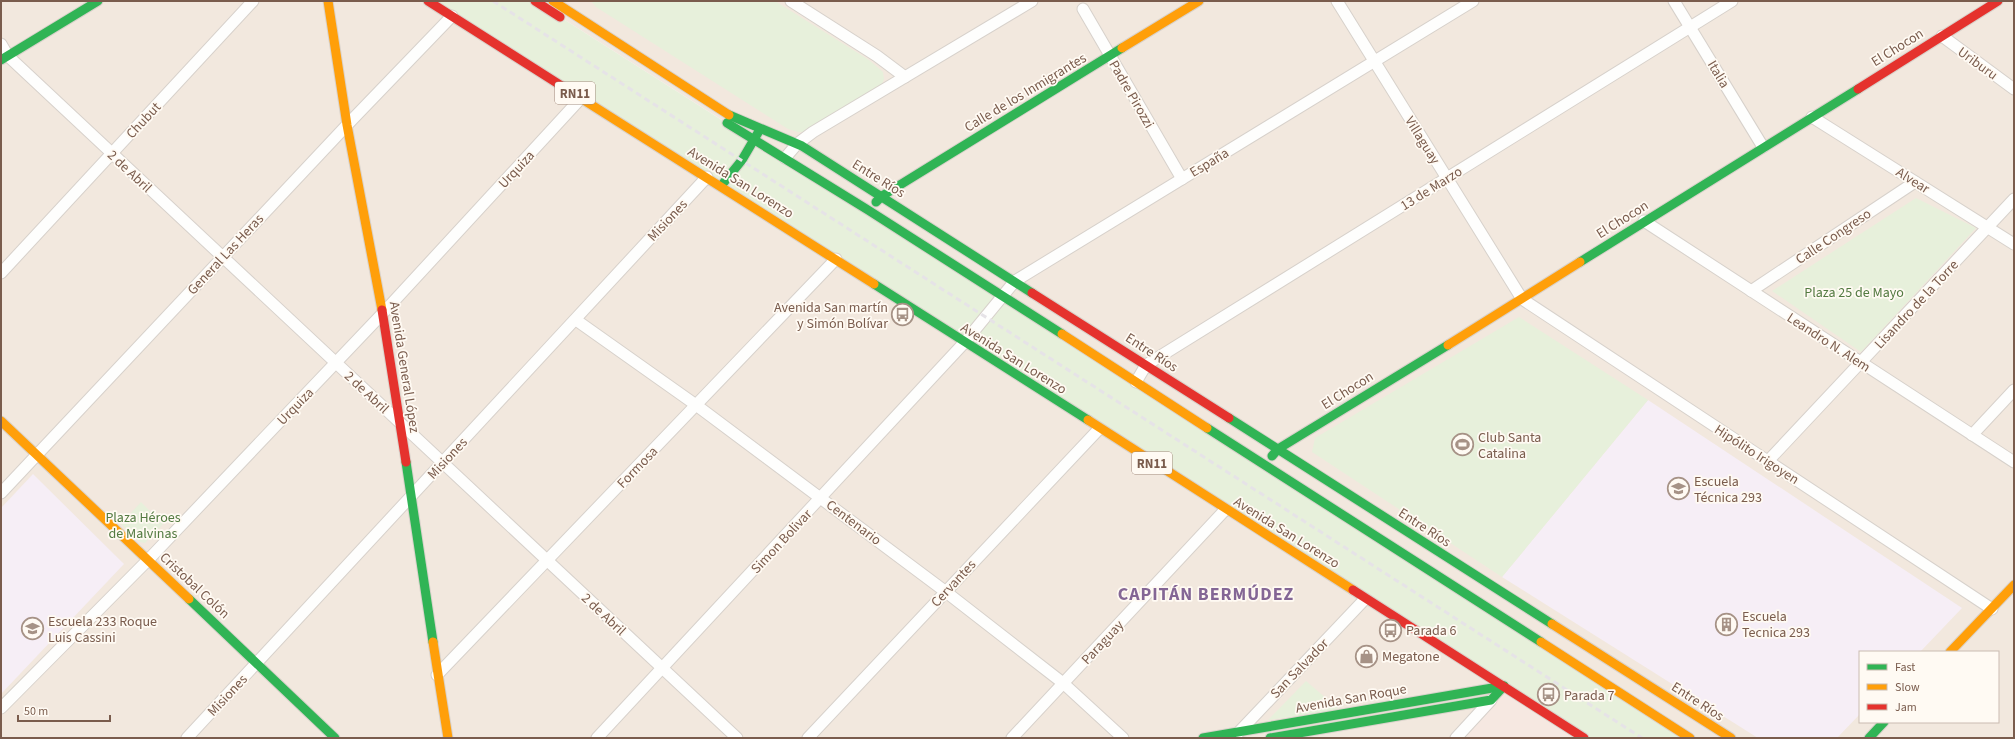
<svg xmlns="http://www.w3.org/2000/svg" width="2015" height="739" font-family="'Source Sans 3',sans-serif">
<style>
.residential{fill:#f2e8de;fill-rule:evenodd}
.commercial{fill:#f6e8e1}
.education{fill:#f6eef6}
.green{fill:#e7f0db}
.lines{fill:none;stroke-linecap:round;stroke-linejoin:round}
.street-casing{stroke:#d7d1cb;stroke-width:13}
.fast-casing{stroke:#d9d2cb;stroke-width:11}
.slow-casing{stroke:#d9d2cb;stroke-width:11}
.jam-casing{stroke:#d9d2cb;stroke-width:11}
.street{stroke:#fefefd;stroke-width:11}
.fast{stroke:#30b455;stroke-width:9}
.slow{stroke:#ff9f0a;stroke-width:9}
.jam{stroke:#e5322d;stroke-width:9}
.rail{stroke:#e6e3e7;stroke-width:3;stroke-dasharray:6 4;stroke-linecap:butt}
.labels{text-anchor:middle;stroke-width:3.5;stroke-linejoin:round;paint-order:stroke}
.shield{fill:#fffaf3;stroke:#a28b7f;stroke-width:1}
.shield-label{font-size:13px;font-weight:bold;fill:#7a5c4d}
.street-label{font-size:14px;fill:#7a5c4d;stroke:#fffaf3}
.park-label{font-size:14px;fill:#537a41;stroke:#fffaf3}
.poi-label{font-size:14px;fill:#7a5c4d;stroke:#fffaf3;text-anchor:start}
.district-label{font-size:18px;font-weight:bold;letter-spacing:1px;fill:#846695;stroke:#fffaf3}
</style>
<rect width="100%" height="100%" fill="#f9f5f0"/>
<path class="residential" d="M1,1H428L730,125L535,1H2014V738H1ZM1860,652H1998V722H1860Z"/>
<polygon class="commercial" points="1504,686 1586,738 1456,738"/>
<g class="education">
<polygon points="1648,400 1962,608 1920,652 1860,652 1860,714 1837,738 1758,738 1502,577"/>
<polygon points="33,474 124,564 1,694 1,508"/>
</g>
<g class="green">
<polygon points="428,1 535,1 1690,738 1584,738"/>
<polygon points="591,1 775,1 869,60 883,72 884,79 881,87 807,132 798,132 788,129 596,7"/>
<polygon points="1916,198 1976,228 1861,352 1772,291"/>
<polygon points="1519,317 1648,400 1502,577 1312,452 1315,438"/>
<polygon points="141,502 163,524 145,543 140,542 121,524"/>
<polygon points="1306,681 1340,710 1268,720"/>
</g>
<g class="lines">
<defs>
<g id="street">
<polyline points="791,1 877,56 905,77"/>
<polyline points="1337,1 1522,299 1992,609"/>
<polyline points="1674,1 1763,147"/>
<polyline points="1083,9 1182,179"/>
<polyline points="1942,36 2014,89"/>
<polyline points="1,44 8,56 737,738"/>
<polyline points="1812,117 2014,244"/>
<polyline points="785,158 797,144 813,132 1032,1"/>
<polyline points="1644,221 2014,462"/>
<polyline points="1,273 253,1"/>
<polyline points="1751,291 1915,182"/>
<polyline points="576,320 696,405 946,592 1063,683 1123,738"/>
<polyline points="1136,382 1146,365 1732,1"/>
<polyline points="1972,435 2014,390"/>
<polyline points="1768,461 2014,199"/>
<polyline points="1,493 347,125 452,16"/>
<polyline points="437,675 836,259"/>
<polyline points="1,708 148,560 383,313 582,97"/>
<polyline points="1238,733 1365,599"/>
<polyline points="187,738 707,177"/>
<polyline points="597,738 964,343 1015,281 1473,1"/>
<polyline points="808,738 1099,429"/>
<polyline points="1012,738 1225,510"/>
<polyline points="1456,738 1491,700"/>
</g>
<g id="fast">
<polyline points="1,60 98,1"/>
<polyline points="729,115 802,146 1032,293"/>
<polyline points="727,123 868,210 1062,334"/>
<polyline points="721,186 742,160 759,131"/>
<polyline points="876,202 882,196 1122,48"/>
<polyline points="1580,262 1858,89"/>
<polyline points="874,284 1088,420"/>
<polyline points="1229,418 1552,624"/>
<polyline points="1207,428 1541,642"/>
<polyline points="1272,456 1278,449 1448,345"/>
<polyline points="406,462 433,642"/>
<polyline points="189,599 335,738"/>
<polyline points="1203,738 1504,686"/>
<polyline points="1270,738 1491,700 1504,686"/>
<polyline points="1869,738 1884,722"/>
</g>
<g id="slow">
<polyline points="328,1 347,125 382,310"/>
<polyline points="553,1 729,115"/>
<polyline points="1122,48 1199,1"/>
<polyline points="579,97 874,284"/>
<polyline points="1062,334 1207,428"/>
<polyline points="1448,345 1580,262"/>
<polyline points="1088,420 1353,590"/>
<polyline points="1,421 189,599"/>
<polyline points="1552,624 1731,738"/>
<polyline points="433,642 448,738"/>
<polyline points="1541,642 1690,738"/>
<polyline points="1950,652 2014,585"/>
</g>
<g id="jam">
<polyline points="428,1 579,97"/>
<polyline points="535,1 560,17"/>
<polyline points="1858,89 1998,1"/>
<polyline points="1032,293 1229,418"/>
<polyline points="382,310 406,462"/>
<polyline points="1353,590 1584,738"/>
</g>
</defs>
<use href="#street" class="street-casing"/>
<use href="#fast" class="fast-casing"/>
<use href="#slow" class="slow-casing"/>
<use href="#jam" class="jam-casing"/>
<use href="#street" class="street"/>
<use href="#fast" class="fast"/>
<use href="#slow" class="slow"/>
<use href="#jam" class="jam"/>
<polyline class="rail" points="493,1 1642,738"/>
</g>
<defs>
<symbol id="bus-ring" viewBox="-11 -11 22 22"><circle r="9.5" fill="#fffaf3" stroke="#a69286" stroke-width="1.5"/><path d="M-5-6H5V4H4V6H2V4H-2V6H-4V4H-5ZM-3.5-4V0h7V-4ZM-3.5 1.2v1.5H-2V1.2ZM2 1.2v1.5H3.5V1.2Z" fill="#a69286"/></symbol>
<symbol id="stadium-ring" viewBox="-11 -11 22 22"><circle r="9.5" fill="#fffaf3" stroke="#a69286" stroke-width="1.5"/><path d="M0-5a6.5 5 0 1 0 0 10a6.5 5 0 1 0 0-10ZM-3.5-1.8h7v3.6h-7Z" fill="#a69286"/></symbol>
<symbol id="school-ring" viewBox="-11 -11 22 22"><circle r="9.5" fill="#fffaf3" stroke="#a69286" stroke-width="1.5"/><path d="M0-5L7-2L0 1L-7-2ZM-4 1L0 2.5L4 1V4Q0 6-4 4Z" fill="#a69286"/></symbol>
<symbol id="building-ring" viewBox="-11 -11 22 22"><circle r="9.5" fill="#fffaf3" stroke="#a69286" stroke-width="1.5"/><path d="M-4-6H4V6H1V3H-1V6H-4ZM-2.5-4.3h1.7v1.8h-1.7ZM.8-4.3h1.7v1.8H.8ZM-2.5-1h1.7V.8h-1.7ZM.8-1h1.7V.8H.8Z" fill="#a69286"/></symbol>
<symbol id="shop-ring" viewBox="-11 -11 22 22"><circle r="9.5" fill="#fffaf3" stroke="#a69286" stroke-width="1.5"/><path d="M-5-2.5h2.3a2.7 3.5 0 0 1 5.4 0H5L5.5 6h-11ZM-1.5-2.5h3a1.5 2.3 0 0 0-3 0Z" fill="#a69286"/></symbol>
</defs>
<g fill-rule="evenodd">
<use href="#bus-ring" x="890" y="302" width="25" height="25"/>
<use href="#stadium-ring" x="1450" y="432" width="25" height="25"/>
<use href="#school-ring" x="1666" y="476" width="25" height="25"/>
<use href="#building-ring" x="1714" y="612" width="25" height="25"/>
<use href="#school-ring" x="20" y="616" width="25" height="25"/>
<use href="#bus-ring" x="1378" y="618" width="25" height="25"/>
<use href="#shop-ring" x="1354" y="644" width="25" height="25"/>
<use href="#bus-ring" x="1536" y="682" width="25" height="25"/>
</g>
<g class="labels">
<g class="shield">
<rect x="555" y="82" width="40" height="22" rx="3"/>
<rect x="1132" y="452" width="40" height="22" rx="3"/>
</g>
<g class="shield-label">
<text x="575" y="98">RN11</text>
<text x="1152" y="468">RN11</text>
</g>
<g class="street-label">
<text transform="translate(1897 47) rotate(-32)" y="5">El Chocon</text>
<text transform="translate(1978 63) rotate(36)" y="5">Uriburu</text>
<text transform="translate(1719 74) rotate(59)" y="5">Italia</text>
<text transform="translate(1025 92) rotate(-31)" y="5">Calle de los Inmigrantes</text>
<text transform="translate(1132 94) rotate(60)" y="5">Padre Pirozzi</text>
<text transform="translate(143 120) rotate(-47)" y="5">Chubut</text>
<text transform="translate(1423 140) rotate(58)" y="5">Villaguay</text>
<text transform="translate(1209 162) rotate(-31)" y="5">España</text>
<text transform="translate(516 169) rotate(-47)" y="5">Urquiza</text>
<text transform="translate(130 171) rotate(43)" y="5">2 de Abril</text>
<text transform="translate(879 178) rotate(32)" y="5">Entre Ríos</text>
<text transform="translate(1913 180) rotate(32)" y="5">Alvear</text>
<text transform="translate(741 182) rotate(32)" y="5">Avenida San Lorenzo</text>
<text transform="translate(1431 188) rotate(-32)" y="5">13 de Marzo</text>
<text transform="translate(1622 219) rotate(-32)" y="5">El Chocon</text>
<text transform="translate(667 220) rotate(-47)" y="5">Misiones</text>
<text transform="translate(1833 236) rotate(-34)" y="5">Calle Congreso</text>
<text transform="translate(225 254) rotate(-47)" y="5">General Las Heras</text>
<text transform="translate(1916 304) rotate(-47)" y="5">Lisandro de la Torre</text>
<text transform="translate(1829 342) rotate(33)" y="5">Leandro N. Alem</text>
<text transform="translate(1152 352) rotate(33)" y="5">Entre Ríos</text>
<text transform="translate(1014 358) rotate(32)" y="5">Avenida San Lorenzo</text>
<text transform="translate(405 367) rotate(81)" y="5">Avenida General López</text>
<text transform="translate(1347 390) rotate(-32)" y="5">El Chocon</text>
<text transform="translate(367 392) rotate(43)" y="5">2 de Abril</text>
<text transform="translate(295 406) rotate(-46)" y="5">Urquiza</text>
<text transform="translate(1757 454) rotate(33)" y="5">Hipólito Irigoyen</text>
<text transform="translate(447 458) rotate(-47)" y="5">Misiones</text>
<text transform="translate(637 467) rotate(-46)" y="5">Formosa</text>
<text transform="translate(854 522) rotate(37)" y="5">Centenario</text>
<text transform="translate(1425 527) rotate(33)" y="5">Entre Ríos</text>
<text transform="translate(1287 532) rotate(32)" y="5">Avenida San Lorenzo</text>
<text transform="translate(781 541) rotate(-47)" y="5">Simon Bolivar</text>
<text transform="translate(953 583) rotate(-47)" y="5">Cervantes</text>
<text transform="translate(195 585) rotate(43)" y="5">Cristobal Colón</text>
<text transform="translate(604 614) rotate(43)" y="5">2 de Abril</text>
<text transform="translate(1102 642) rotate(-47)" y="5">Paraguay</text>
<text transform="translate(1299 668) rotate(-46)" y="5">San Salvador</text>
<text transform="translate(227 695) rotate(-47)" y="5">Misiones</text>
<text transform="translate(1351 698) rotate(-10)" y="5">Avenida San Roque</text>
<text transform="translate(1698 701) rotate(33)" y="5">Entre Ríos</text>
</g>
<g class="park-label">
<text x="1854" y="297">Plaza 25 de Mayo</text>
<text x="143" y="522">Plaza Héroes<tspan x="143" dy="16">de Malvinas</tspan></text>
</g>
<g class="poi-label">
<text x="888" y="312" text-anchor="end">Avenida San martín<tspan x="888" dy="16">y Simón Bolívar</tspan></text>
<text x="1478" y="442">Club Santa<tspan x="1478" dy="16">Catalina</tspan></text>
<text x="1694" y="486">Escuela<tspan x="1694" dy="16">Técnica 293</tspan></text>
<text x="1742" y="621">Escuela<tspan x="1742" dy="16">Tecnica 293</tspan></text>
<text x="48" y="626">Escuela 233 Roque<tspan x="48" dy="16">Luis Cassini</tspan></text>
<text x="1406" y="635">Parada 6</text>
<text x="1382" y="661">Megatone</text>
<text x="1564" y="700">Parada 7</text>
</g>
<g class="district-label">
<text x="1206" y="600">CAPITÁN BERMÚDEZ</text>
</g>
</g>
<rect width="2015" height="739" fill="none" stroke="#7a5c4d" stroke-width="4"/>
<rect x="1859" y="651" width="140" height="72" fill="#fffaf3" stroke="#cabbb1"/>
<rect x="1867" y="664" width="20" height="6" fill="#30b455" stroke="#cabbb1"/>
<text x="1895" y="671" font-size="12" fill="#7a5c4d">Fast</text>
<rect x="1867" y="684" width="20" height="6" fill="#ff9f0a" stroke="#cabbb1"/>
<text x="1895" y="691" font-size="12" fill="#7a5c4d">Slow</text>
<rect x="1867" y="704" width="20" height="6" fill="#e5322d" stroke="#cabbb1"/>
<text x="1895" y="711" font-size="12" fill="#7a5c4d">Jam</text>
<path d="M18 715v6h92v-6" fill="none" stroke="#7a5c4d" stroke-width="2"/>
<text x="24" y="715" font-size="12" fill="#7a5c4d" stroke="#fffaf3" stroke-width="3" paint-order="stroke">50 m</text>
</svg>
